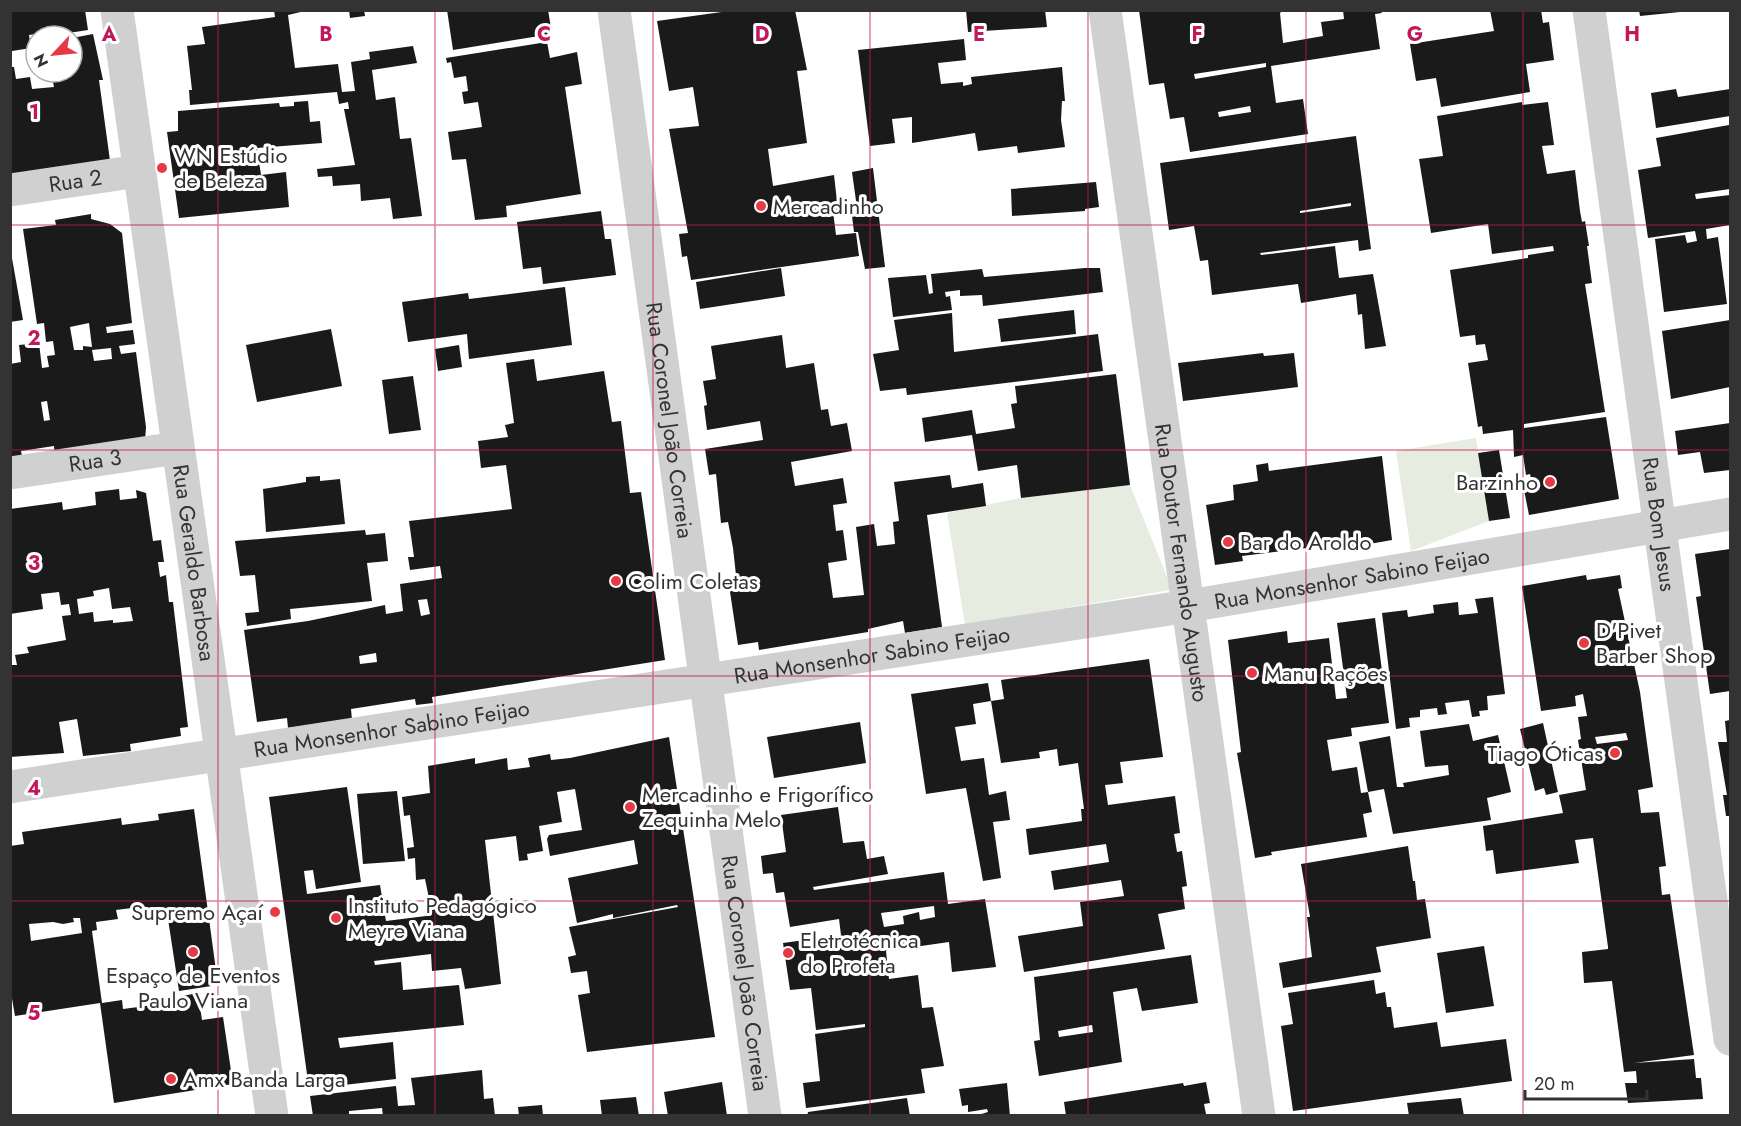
<svg xmlns="http://www.w3.org/2000/svg" width="1741" height="1126" font-family="Jost,sans-serif">
<style>
.green{fill:#e6ecdf}
.building{fill:#1a1a1a;fill-rule:evenodd}
.lines{fill:none;stroke-linecap:round;stroke-linejoin:round}
.minor{stroke:#d0d0d0;stroke-width:33}
.grid{fill:none;stroke:#c2185b;stroke-width:1.5;stroke-opacity:0.55}
.poi-dot{fill:#e63946;stroke:#fff;stroke-width:2}
.labels{text-anchor:middle;stroke-width:6;stroke-linejoin:round;paint-order:stroke}
.poi-label{font-size:22px;fill:#333;stroke:#fff;text-anchor:start}
.street-label{font-size:22px;fill:#333;stroke:#fff}
.grid-label{font-size:20px;text-anchor:middle;font-weight:bold;fill:#c2185b;stroke:#fff;stroke-width:6;stroke-linejoin:round;paint-order:stroke}
</style>
<rect width="100%" height="100%" fill="#fff"/>
<g class="green">
<polygon points="1476,438 1489,521 1411,551 1396,451"/>
<polygon points="1130,485 1167,577 1170,590 965,625 947,513 1021,498"/>
</g>
<g class="building">
<polygon points="10,10 85,10 88,30 49,36 49,32 29,35 31,48 12,51"/>
<polygon points="274,10 309,10 288,15 295,68 338,64 342,92 355,91 351,62 370,59 369,52 413,46 417,63 372,70 376,100 395,97 400,139 411,138 422,216 393,219 390,198 361,201 360,184 333,186 332,176 318,177 317,169 355,165 344,109 349,109 348,102 339,104 337,92 190,105 189,90 192,90 187,46 205,44 202,27 275,17"/>
<polygon points="349,10 364,10 365,16 350,18"/>
<polygon points="447,10 548,10 552,34 453,50"/>
<polygon points="736,10 795,10 807,70 797,71 807,143 768,149 773,186 834,175 838,210 833,211 836,235 856,233 859,256 691,280 687,256 682,257 679,234 688,233 669,129 699,126 693,87 669,91 657,21"/>
<polygon points="966,10 1045,10 1047,27 968,32"/>
<path d="M1139,10H1283L1280,13L1283,43L1323,36L1321,22L1344,19L1343,10H1380L1382,13L1375,14L1380,49L1271,66L1276,103L1303,99L1308,134L1190,152L1184,117L1170,119L1164,83L1149,85ZM1266,63V67L1195,79L1194,74ZM1250,106L1251,112L1219,117L1218,112Z"/>
<polygon points="1490,10 1541,10 1543,23 1549,22 1554,60 1526,64 1530,92 1441,107 1436,78 1416,81 1410,44 1494,31"/>
<polygon points="1639,10 1680,10 1680,12 1640,16"/>
<polygon points="93,34 103,80 99,80 111,168 10,177 10,67 14,67 16,79 30,77 32,89 54,87 52,77 72,72 72,38"/>
<polygon points="964,39 966,60 938,63 941,84 963,82 963,86 972,84 971,77 1062,67 1065,101 1062,101 1061,120 1065,147 1018,153 1017,146 978,151 975,133 912,143 912,117 892,119 895,143 870,146 858,50"/>
<polygon points="547,42 550,58 577,52 582,84 565,87 581,194 506,206 507,217 475,220 466,159 452,160 448,132 482,127 478,102 464,104 462,92 468,91 466,76 454,78 451,62 447,63 446,58"/>
<polygon points="1676,89 1678,97 1730,89 1730,116 1656,128 1651,93"/>
<polygon points="308,101 310,122 320,121 322,143 257,148 261,175 286,172 289,207 179,218 167,132 178,131 178,111 279,103 280,107 294,106 294,102"/>
<polygon points="1522,102 1522,105 1548,102 1554,145 1542,146 1547,174 1575,170 1580,211 1582,222 1585,221 1589,246 1587,246 1592,283 1585,284 1605,412 1524,424 1524,428 1606,417 1619,499 1529,515 1524,490 1533,488 1530,474 1526,475 1523,455 1514,457 1513,430 1483,434 1482,426 1478,427 1468,363 1488,360 1485,344 1476,345 1475,335 1460,337 1450,270 1528,258 1528,255 1554,251 1553,246 1492,254 1488,224 1431,233 1419,159 1443,156 1437,116"/>
<polygon points="1729,125 1730,189 1695,194 1696,199 1730,195 1730,225 1706,229 1707,239 1718,237 1727,304 1664,312 1655,239 1685,235 1687,243 1697,241 1695,231 1648,238 1638,170 1661,166 1656,138"/>
<path d="M1356,136L1371,249L1359,251L1358,240L1260,253L1261,255L1335,246L1339,278L1373,274L1386,346L1365,349L1362,314L1358,315L1356,294L1301,303L1298,284L1212,295L1208,260L1200,261L1194,226L1169,230L1160,163ZM1351,203V206L1300,213V211Z"/>
<polygon points="873,168 885,267 865,269 858,232 854,232 851,208 857,208 852,172"/>
<polygon points="1096,182 1099,207 1085,209 1085,211 1012,216 1011,189"/>
<polygon points="601,211 605,239 611,239 616,275 543,284 541,267 523,269 517,222"/>
<path d="M91,214V219L110,224L122,233L132,323L106,327L107,333L133,330L135,344L119,346L121,354L136,352L146,427L145,441L55,459L54,446L21,451L23,461L10,463V364L21,362L19,345L39,343L42,368L49,367L47,356L55,355L53,341L46,342L44,323L37,324L23,229L56,225L55,220ZM89,323L92,347L83,346V350H74L70,327ZM111,348L112,359L94,361L92,350ZM47,401L50,420L44,421L41,402Z"/>
<polygon points="10,247 23,320 10,322"/>
<polygon points="781,268 785,296 700,309 696,282"/>
<polygon points="1085,268 1100,268 1103,292 983,306 982,295 960,296 960,290 945,292 946,297 950,296 952,310 893,317 888,278 926,275 929,294 933,293 931,274 982,269 984,277"/>
<polygon points="565,287 572,345 469,359 467,334 408,342 402,302 468,293 469,299"/>
<polygon points="1074,310 1076,334 1001,342 998,319"/>
<polygon points="952,313 954,352 1098,334 1103,371 907,395 906,388 880,391 873,354 899,350 894,320"/>
<polygon points="1730,320 1730,387 1671,399 1662,331"/>
<polygon points="331,329 342,386 257,402 246,345"/>
<polygon points="782,335 786,368 814,363 821,410 828,409 831,426 847,423 852,451 791,462 795,486 843,478 847,503 833,505 836,531 843,530 847,560 828,563 833,598 864,595 856,527 874,524 877,546 895,544 893,522 899,521 894,482 950,475 952,488 983,483 986,506 927,515 942,627 905,633 903,621 868,629 868,632 759,650 758,642 738,645 729,585 737,584 733,548 728,522 721,523 716,474 709,475 705,449 763,440 760,421 707,430 704,406 707,405 703,381 716,379 711,346"/>
<polygon points="459,345 462,367 438,371 435,349"/>
<polygon points="1263,353 1264,356 1294,353 1298,387 1183,401 1178,363"/>
<path d="M534,359L537,381L604,371L612,422L621,421L630,493L641,492L665,660L432,697L433,703L416,705L415,699L351,709L352,720L288,728L287,718L257,722L244,630L308,621L385,605L386,614L403,611L400,584L442,578L440,566L410,570L408,557H414L409,521L512,509L506,465L481,468L478,441L508,437L505,425L514,423L506,363ZM427,599L430,614L421,616L418,600ZM376,653L377,662L360,664L359,656Z"/>
<polygon points="1116,374 1130,485 1021,498 1017,465 978,471 972,435 925,442 922,418 972,410 976,434 1015,428 1011,404 1017,403 1015,386"/>
<polygon points="413,376 421,430 389,434 382,380"/>
<polygon points="1730,423 1730,470 1704,473 1700,452 1678,455 1675,431"/>
<polygon points="1499,450 1510,518 1489,521 1478,453"/>
<polygon points="1382,456 1392,540 1341,549 1340,544 1242,556 1243,561 1215,565 1206,505 1234,500 1233,485 1258,481 1256,465 1268,463 1269,471"/>
<polygon points="320,476 320,481 340,479 345,524 266,532 263,489 306,482 306,477"/>
<path d="M119,489L120,500L137,498L136,490L146,493L153,541L161,540L164,562H158L160,577L166,575L169,602H173L188,727L180,728L181,736L130,744L131,751L83,756L77,719L59,722L64,753L10,757V665H17L15,655L29,653L27,647L66,640L62,616L71,615L69,604L61,605L59,592L41,594L43,609L10,614V509L62,502L63,510L96,505L95,492ZM109,588L112,609L130,607L133,621L113,623V620L94,622L93,612L79,614L77,599L94,596L93,591Z"/>
<polygon points="365,530 366,535 385,533 388,561 367,563 372,601 290,609 291,619 247,626 245,613 259,612 255,575 240,576 235,541"/>
<polygon points="1730,549 1730,691 1710,694 1696,597 1701,596 1695,554"/>
<path d="M1586,575L1587,580L1620,575L1622,588L1618,589L1640,692L1653,787L1638,790L1641,813L1659,812L1666,866L1659,867L1662,895L1670,894L1694,1055L1634,1063L1694,1059L1696,1078H1701L1703,1099L1628,1103L1625,1083H1637L1636,1071L1624,1072L1612,981L1584,983L1582,952L1608,949V947L1593,838L1575,840L1579,863L1496,874L1493,850L1486,851L1483,826L1563,813L1559,795L1586,790L1578,740L1581,739L1578,717L1587,716L1583,694L1575,696L1576,706L1541,711L1522,586ZM1626,733L1628,740L1597,744L1595,737Z"/>
<polygon points="1493,597 1505,694 1487,696 1488,710 1479,711 1480,716 1472,717 1469,700 1445,703 1447,714 1438,715 1437,708 1420,710 1420,717 1409,718 1410,727 1396,729 1382,613 1407,610 1408,617 1434,613 1433,605 1458,602 1459,615 1478,613 1475,599"/>
<polygon points="1375,618 1389,723 1351,728 1352,736 1327,740 1332,771 1357,767 1361,793 1368,792 1359,742 1390,736 1397,787 1404,787 1403,783 1449,775 1448,765 1425,767 1420,731 1469,724 1473,741 1498,735 1511,792 1487,798 1491,820 1393,834 1384,789 1368,792 1372,812 1363,814 1367,837 1271,852 1272,855 1255,858 1237,753 1241,752 1228,640 1287,631 1288,643 1329,638 1336,699 1347,698 1337,623"/>
<polygon points="1149,659 1163,757 1120,762 1123,783 1105,785 1108,805 1175,796 1180,833 1174,834 1177,852 1182,851 1187,886 1182,887 1185,909 1158,914 1165,949 1024,972 1018,936 1083,926 1080,902 1124,896 1121,880 1054,890 1051,871 1109,862 1106,844 1029,855 1026,829 1082,821 1081,809 1084,809 1078,763 1059,766 1057,749 1039,752 1040,758 1001,763 991,701 1004,699 1001,680"/>
<polygon points="988,683 991,701 973,704 976,724 955,727 961,761 984,758 989,795 1006,791 1010,820 993,822 1001,878 983,881 966,788 926,794 911,694"/>
<polygon points="1730,720 1730,816 1726,816 1723,795 1727,795 1718,742 1727,742 1725,721"/>
<polygon points="860,722 866,763 774,778 767,737"/>
<polygon points="1543,723 1558,792 1546,795 1544,788 1535,791 1520,729"/>
<polygon points="669,737 715,1037 587,1052 578,995 590,993 587,971 571,973 568,957 576,955 569,927 678,907 677,905 613,918 613,914 577,923 568,878 638,864 634,840 550,856 547,839 549,835 582,830 575,789 557,792 562,822 539,826 543,851 527,854 528,860 519,861 516,836 485,840 501,984 465,989 461,968 432,971 431,954 374,961 375,965 401,962 403,990 459,985 464,1025 338,1038 340,1048 393,1042 396,1079 309,1089 269,797 347,787 361,882 316,889 313,870 304,871 307,894 380,885 386,921 426,916 426,904 430,903 425,879 416,880 415,858 408,859 407,848 414,847 410,815 404,816 402,797 430,793 428,766 475,758 475,764 507,758 508,770 530,767 528,758 550,754 551,760 570,758"/>
<polygon points="397,791 405,861 363,864 357,794"/>
<path d="M838,807L843,843L864,841L867,859L884,856L888,874L813,887L814,890L944,872L948,904L985,899L996,967L952,972L949,942L886,951L889,979L918,975L922,1008L933,1007L944,1066L921,1069L925,1093L806,1108L803,1083L820,1081L815,1034L865,1027V1024L816,1030L811,988L790,990L783,943L841,935L839,919L790,927L784,892L776,893L773,873L763,874L761,856L786,852L781,815ZM934,906L935,917L920,920L919,912L903,916L904,924L884,927L881,913Z"/>
<path d="M194,809L218,985L179,991L168,919L190,916L189,907L133,914L132,908L116,910L118,919L96,922L97,930L92,931L102,1003L122,1000L123,1009L161,1004V1000L198,993L202,1020L223,1017L233,1084L114,1103L100,1003L15,1016L10,987V846L24,844L22,832L121,818L122,825L159,820L158,814ZM73,918H80L82,933L31,941L29,924L53,922L63,924L74,922Z"/>
<polygon points="1408,846 1413,881 1415,881 1417,900 1425,899 1431,938 1376,947 1381,972 1283,988 1279,963 1312,957 1307,917 1310,917 1301,864"/>
<polygon points="1484,946 1494,1006 1446,1013 1437,953"/>
<path d="M1191,955L1198,1003L1142,1011L1137,988L1113,992L1122,1062L1039,1076L1034,1041L1040,1040L1034,977ZM1092,1025L1093,1032L1059,1037L1058,1031Z"/>
<polygon points="1374,980 1376,994 1385,992 1387,1007 1391,1007 1394,1028 1437,1022 1441,1047 1506,1039 1512,1081 1293,1111 1281,1026 1293,1024 1288,993"/>
<polygon points="482,1070 484,1099 493,1098 495,1116 383,1116 382,1108 349,1111 349,1116 313,1116 310,1096 396,1086 398,1106 415,1105 411,1078"/>
<polygon points="722,1082 727,1116 668,1116 664,1092"/>
<polygon points="1206,1082 1210,1103 1204,1104 1206,1114 1066,1116 1064,1102 1183,1083 1184,1086"/>
<polygon points="1007,1083 1010,1116 975,1116 988,1112 987,1109 968,1112 968,1105 962,1106 959,1089"/>
<polygon points="636,1097 639,1116 602,1116 600,1100"/>
<polygon points="907,1098 910,1116 807,1116 808,1112"/>
<polygon points="1461,1098 1464,1116 1409,1116 1407,1103"/>
<polygon points="542,1105 543,1116 519,1116 518,1107"/>
</g>
<g class="lines">
<g class="minor">
<path id="s1" d="M117,10L272,1116"/>
<path id="s2" d="M614,10L765,1116"/>
<path id="s3" d="M1105,10L1259,1116"/>
<path id="s4" d="M1589,10L1730,1039"/>
<path id="s5" d="M10,190L139,171"/>
<path id="s6" d="M10,473L177,448"/>
<path id="s7" d="M10,787L1189,606L1730,514"/>
</g>
</g>
<path class="grid" d="M218,10V1116M435,10V1116M653,10V1116M870,10V1116M1088,10V1116M1306,10V1116M1523,10V1116M10,225H1730M10,450H1730M10,676H1730M10,901H1730"/>
<g class="poi-dot">
<circle cx="162" cy="168" r="6"/>
<circle cx="761" cy="206" r="6"/>
<circle cx="1550" cy="482" r="6"/>
<circle cx="1228" cy="542" r="6"/>
<circle cx="616" cy="581" r="6"/>
<circle cx="1584" cy="643" r="6"/>
<circle cx="1252" cy="673" r="6"/>
<circle cx="1615" cy="753" r="6"/>
<circle cx="630" cy="807" r="6"/>
<circle cx="275" cy="912" r="6"/>
<circle cx="336" cy="918" r="6"/>
<circle cx="193" cy="952" r="6"/>
<circle cx="788" cy="953" r="6"/>
<circle cx="171" cy="1079" r="6"/>
</g>
<g class="labels">
<g class="poi-label">
<text x="174" y="163">WN Estúdio<tspan x="174" dy="25">de Beleza</tspan></text>
<text x="773" y="214">Mercadinho</text>
<text x="1538" y="490" text-anchor="end">Barzinho</text>
<text x="1240" y="550">Bar do Aroldo</text>
<text x="628" y="589">Colim Coletas</text>
<text x="1596" y="638">D'Pivet<tspan x="1596" dy="25">Barber Shop</tspan></text>
<text x="1264" y="681">Manu Rações</text>
<text x="1603" y="761" text-anchor="end">Tiago Óticas</text>
<text x="642" y="802">Mercadinho e Frigorífico<tspan x="642" dy="25">Zequinha Melo</tspan></text>
<text x="348" y="913">Instituto Pedagógico<tspan x="348" dy="25">Meyre Viana</tspan></text>
<text x="263" y="920" text-anchor="end">Supremo Açaí</text>
<text x="800" y="948">Eletrotécnica<tspan x="800" dy="25">do Profeta</tspan></text>
<text x="193" y="983" text-anchor="middle">Espaço de Eventos<tspan x="193" dy="25">Paulo Viana</tspan></text>
<text x="183" y="1087">Amx Banda Larga</text>
</g>
<g class="street-label">
<text dy="8" stroke="none"><textPath href="#s5" startOffset="66">Rua 2</textPath></text>
<text dy="8" stroke="none"><textPath href="#s2" startOffset="414">Rua Coronel João Correia</textPath></text>
<text dy="8" stroke="none"><textPath href="#s6" startOffset="86">Rua 3</textPath></text>
<text dy="8" stroke="none"><textPath href="#s4" startOffset="519">Rua Bom Jesus</textPath></text>
<text dy="8" stroke="none"><textPath href="#s1" startOffset="558">Rua Geraldo Barbosa</textPath></text>
<text dy="8" stroke="none"><textPath href="#s3" startOffset="558">Rua Doutor Fernando Augusto</textPath></text>
<text dy="8" stroke="none"><textPath href="#s7" startOffset="1358">Rua Monsenhor Sabino Feijao</textPath></text>
<text dy="8" stroke="none"><textPath href="#s7" startOffset="872">Rua Monsenhor Sabino Feijao</textPath></text>
<text dy="8" stroke="none"><textPath href="#s7" startOffset="386">Rua Monsenhor Sabino Feijao</textPath></text>
<text dy="8" stroke="none"><textPath href="#s2" startOffset="972">Rua Coronel João Correia</textPath></text>
</g>
</g>
<g class="grid-label">
<text x="109" y="41">A</text>
<text x="326" y="41">B</text>
<text x="544" y="41">C</text>
<text x="762" y="41">D</text>
<text x="979" y="41">E</text>
<text x="1197" y="41">F</text>
<text x="1415" y="41">G</text>
<text x="1632" y="41">H</text>
<text x="34" y="119">1</text>
<text x="34" y="345">2</text>
<text x="34" y="570">3</text>
<text x="34" y="795">4</text>
<text x="34" y="1020">5</text>
</g>
<rect width="1741" height="1126" fill="none" stroke="#333333" stroke-width="24"/>
<g transform="translate(54 54) rotate(244)"><circle r="28" fill="#ffffff" stroke="#adadad" stroke-width="1.5"/>
<path d="M0-4.5L10 22L0 15L-10 22Z" fill="#e63946"/>
<text y="-9" font-size="16" font-weight="bold" text-anchor="middle" fill="#333333">N</text>
</g>
<path d="M1525 1090v9h122v-9" fill="none" stroke="#333333" stroke-width="3"/>
<text x="1534" y="1090" font-size="18" fill="#333333" stroke="#ffffff" stroke-width="4.5" paint-order="stroke">20 m</text>
</svg>
